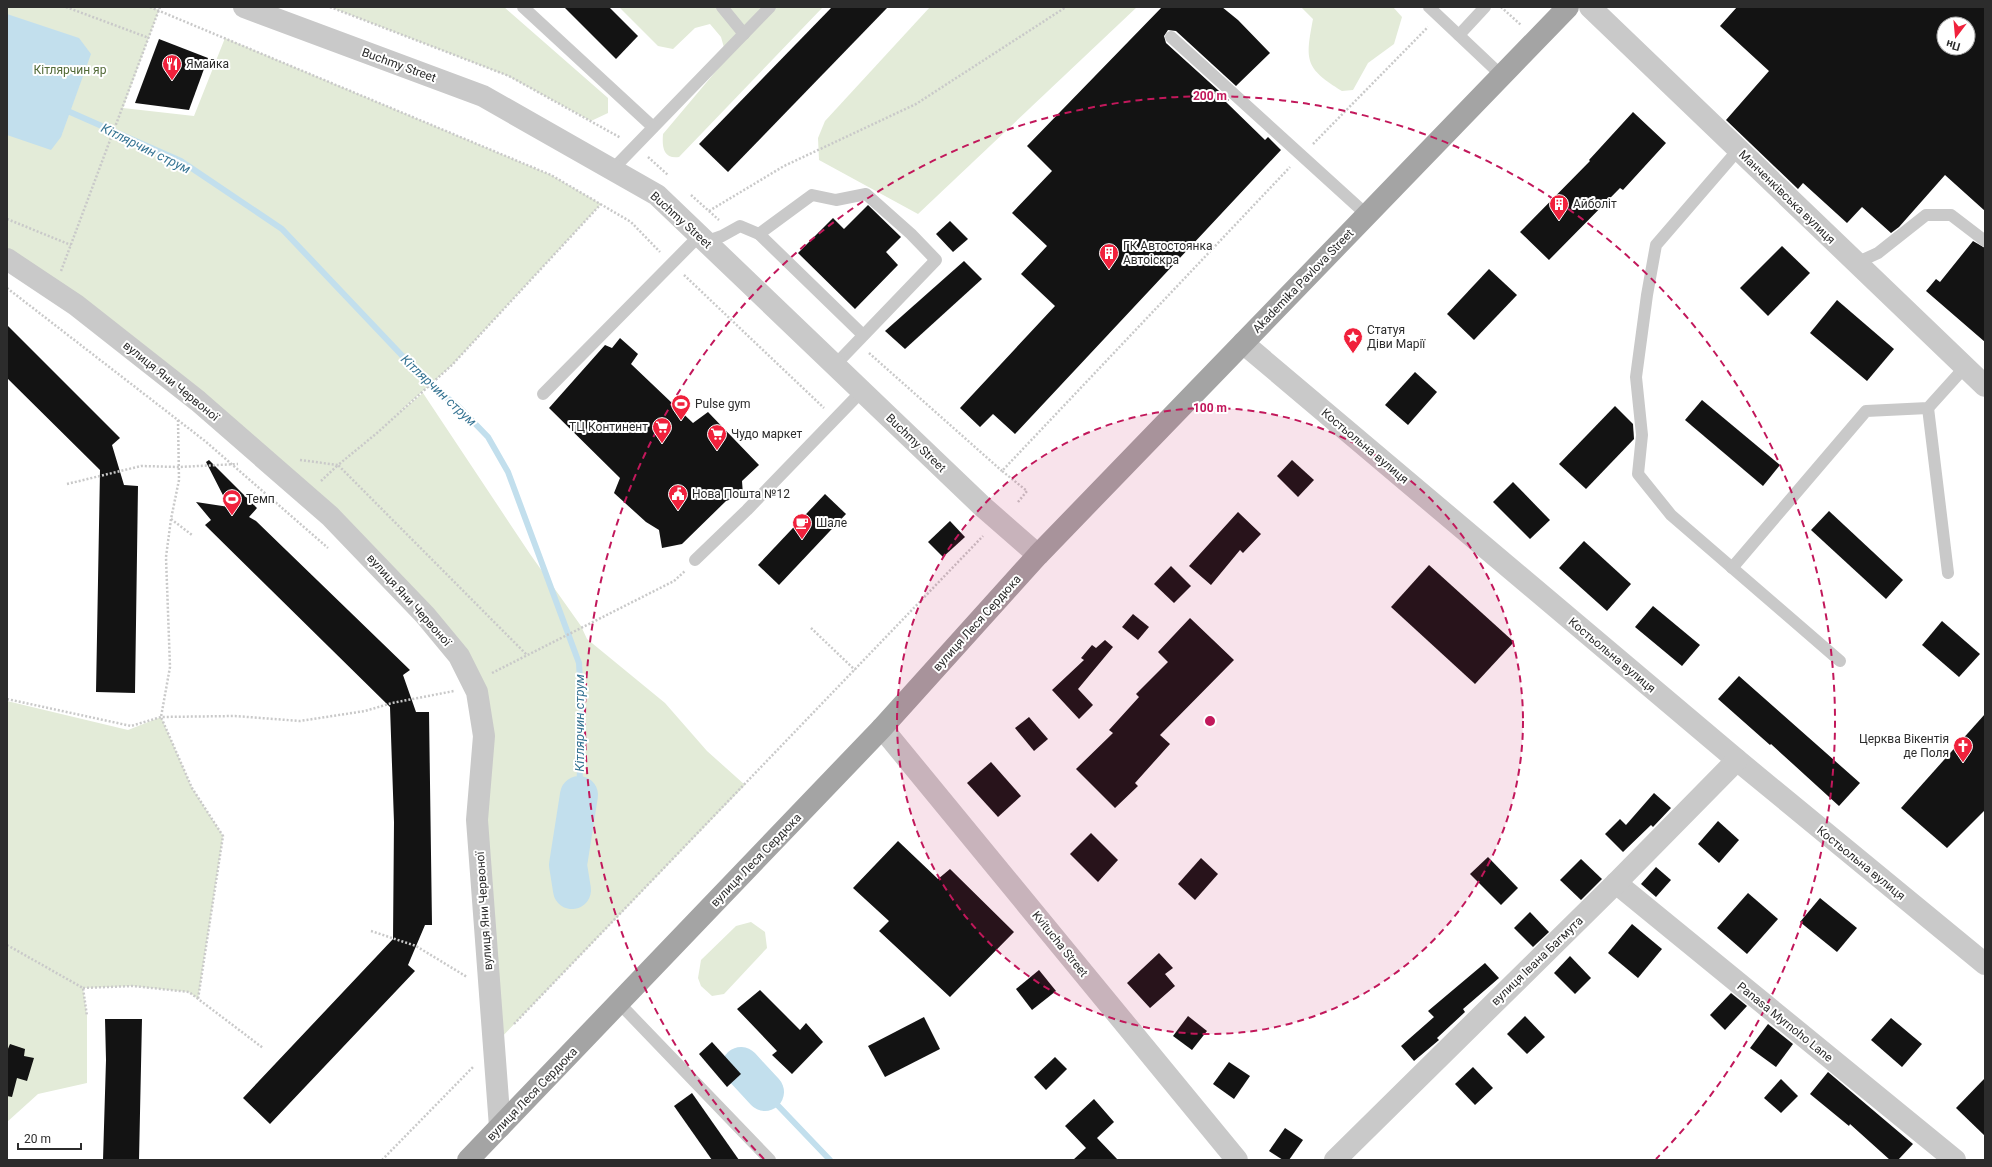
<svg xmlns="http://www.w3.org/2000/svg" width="1992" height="1167" font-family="Roboto,sans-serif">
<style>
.green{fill:#e3ebd8}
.water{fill:#c2dfed}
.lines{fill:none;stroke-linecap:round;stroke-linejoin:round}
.stream{stroke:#c2dfed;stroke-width:6}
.river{stroke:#c2dfed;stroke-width:38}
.building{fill:#131313;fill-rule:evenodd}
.path{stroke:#c9c9c9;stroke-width:2.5;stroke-dasharray:2 2;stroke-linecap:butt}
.service{stroke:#c9c9c9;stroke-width:12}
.minor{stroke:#c9c9c9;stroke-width:22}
.tertiary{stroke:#c9c9c9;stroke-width:22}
.primary{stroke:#a4a4a4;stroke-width:22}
.ring{fill:none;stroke:#c2185b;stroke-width:2;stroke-dasharray:7 5}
.labels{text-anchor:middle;stroke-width:4;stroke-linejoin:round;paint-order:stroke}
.poi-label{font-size:12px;fill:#2c2c2c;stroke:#fff;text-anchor:start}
.street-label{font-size:12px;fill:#2c2c2c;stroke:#fff}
.park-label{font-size:12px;fill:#526a37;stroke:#fff}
.water-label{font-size:13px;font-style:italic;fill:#367493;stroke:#fff}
.centre{fill:#c2185b;stroke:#fff;stroke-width:2}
.ring-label{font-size:12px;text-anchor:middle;font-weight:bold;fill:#c2185b;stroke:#fff;stroke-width:4;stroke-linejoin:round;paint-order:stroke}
</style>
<rect width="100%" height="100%" fill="#fff"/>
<g class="green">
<polygon points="7,7 150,7 159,10 123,108 194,116 225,38 551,175 601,204 452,365 395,416 423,393 530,554 581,626 587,639 665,703 707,751 745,785 494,1045 484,736 459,656 306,495 7,259"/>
<polygon points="330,7 504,7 608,98 608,113 591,121 508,76"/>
<path d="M619,7H823L679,157C663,159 662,147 663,134L727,58L721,37L710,24L695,28L673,49L658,46Z"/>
<polygon points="930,7 1137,7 918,214 819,160 818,138 825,121"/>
<path d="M1301,7H1393L1402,17L1394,44L1368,63L1353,90L1342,91C1305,68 1305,61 1313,19Z"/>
<polygon points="7,701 128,730 161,717 192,788 223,836 198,999 189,992 133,986 83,988 87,1016 87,1083 38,1094 7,1122"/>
<polygon points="751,922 765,932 767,948 724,994 712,996 701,986 698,978 701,960 736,926"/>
</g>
<polygon class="water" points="7,14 79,38 91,54 61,137 51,150 7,135"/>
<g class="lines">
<g class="stream">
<polyline points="70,112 181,161 282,229 430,385 459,407 488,437 508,472 579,663 582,716 579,795"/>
<polyline points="765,1092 830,1160"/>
</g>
<g class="river">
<polyline points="572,890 568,865 579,795"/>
<polyline points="741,1066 765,1092"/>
</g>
</g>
<g class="building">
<polygon points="564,7 609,7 638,36 616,59"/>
<polygon points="832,7 888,7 728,172 699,144"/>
<polygon points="1162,7 1222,7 1238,20 1270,53 1236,86 1176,31 1168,30 1164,36 1166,43 1229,100 1226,102 1265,140 1268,137 1281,150 1015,434 993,414 980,427 960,408 1055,306 1021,274 1047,246 1012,213 1052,171 1027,146"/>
<path d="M1737,7H1985V211L1945,175L1899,227L1891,233L1862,207L1847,223L1803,183L1798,189L1726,120L1769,71L1720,26ZM1944,24H1968V48H1944Z"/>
<polygon points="159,39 208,58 189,110 135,103"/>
<polygon points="1633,112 1666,143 1623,190 1620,188 1549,260 1520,232 1590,161 1589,160"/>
<polygon points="868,205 901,237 886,252 898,265 855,309 798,253 833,218 844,229"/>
<polygon points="950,221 968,239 953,252 936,234"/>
<polygon points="1973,241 1985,248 1985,342 1926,291 1936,279 1940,282"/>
<polygon points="1782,246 1810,273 1768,316 1740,288"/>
<polygon points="964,261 982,279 905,349 885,331"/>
<polygon points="1489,269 1517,295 1474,340 1447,314"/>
<polygon points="1837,300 1894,349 1867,381 1810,333"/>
<polygon points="7,325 120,438 112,445 124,485 138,486 135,693 96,692 100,470 7,378"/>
<polygon points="620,338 638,354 631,364 693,423 708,412 759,465 742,481 743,495 726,501 682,544 662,548 659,530 646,522 614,493 620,478 549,408 605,345 612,348"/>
<polygon points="1415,372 1437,392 1408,425 1385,405"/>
<polygon points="1702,400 1780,465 1763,486 1685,420"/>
<polygon points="1615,406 1633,424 1634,439 1586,489 1559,464"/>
<polygon points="209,460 257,508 249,517 256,521 410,670 403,675 416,712 429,712 432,925 425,925 408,965 415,971 270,1124 243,1098 393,939 394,822 390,707 205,525 211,520 196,502 229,507 206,462"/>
<polygon points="1292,460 1314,480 1298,497 1277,476"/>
<polygon points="1513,482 1550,520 1530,539 1493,502"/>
<polygon points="825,494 846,514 779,585 758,565"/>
<polygon points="1829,511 1903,580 1886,599 1811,530"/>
<polygon points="1238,512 1261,534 1243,553 1240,550 1211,585 1189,566"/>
<polygon points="950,521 965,537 943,557 928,542"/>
<polygon points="1584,541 1631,584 1607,611 1559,568"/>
<polygon points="1429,565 1514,642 1475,684 1391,607"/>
<polygon points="1171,566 1191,586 1174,603 1154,584"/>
<polygon points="1653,606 1700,645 1682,666 1635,627"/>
<polygon points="1133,614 1149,627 1138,640 1122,627"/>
<polygon points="1190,618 1234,660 1160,735 1170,744 1135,783 1138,786 1115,808 1076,769 1113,733 1109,730 1139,697 1136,694 1168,662 1158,652"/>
<polygon points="1942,621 1980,654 1959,677 1922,645"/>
<polygon points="1105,640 1113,647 1078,689 1093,705 1079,719 1052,690 1084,660 1081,658 1092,645 1096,648"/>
<polygon points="1739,676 1860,783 1839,806 1771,744 1770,745 1718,699"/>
<polygon points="1985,714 1985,810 1947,848 1901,808"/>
<polygon points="1029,717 1048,739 1034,751 1015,728"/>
<polygon points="991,762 1021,796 998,817 967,783"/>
<polygon points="1654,793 1671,808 1653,827 1651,825 1623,852 1605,834 1620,819 1626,825"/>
<polygon points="1718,821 1739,840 1719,863 1698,844"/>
<polygon points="1091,833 1118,860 1098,882 1070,854"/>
<polygon points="898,841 938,879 950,869 1014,932 950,997 879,931 889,921 853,888"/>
<polygon points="1488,857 1518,888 1501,905 1470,874"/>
<polygon points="1201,858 1218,874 1195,900 1178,884"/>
<polygon points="1581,859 1602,879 1581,900 1560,880"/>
<polygon points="1656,867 1671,880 1656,897 1641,884"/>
<polygon points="1748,893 1778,919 1747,954 1717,928"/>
<polygon points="1820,898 1857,928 1837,952 1800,922"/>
<polygon points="1530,912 1549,932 1533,947 1514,928"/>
<polygon points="1632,924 1662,949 1638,978 1608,953"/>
<polygon points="1159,953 1173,968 1165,974 1175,986 1150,1008 1127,983"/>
<polygon points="1570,956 1591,978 1575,994 1554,973"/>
<polygon points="1485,963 1499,978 1463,1009 1465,1012 1437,1038 1439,1040 1414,1061 1401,1046 1434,1017 1428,1011"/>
<polygon points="1039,970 1056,991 1032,1010 1016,989"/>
<polygon points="760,990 800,1030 806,1023 823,1042 792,1074 772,1055 777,1051 737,1009"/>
<polygon points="1731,993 1747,1006 1725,1030 1710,1015"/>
<polygon points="1188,1016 1207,1031 1192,1050 1173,1036"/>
<polygon points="1525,1016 1545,1037 1527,1054 1507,1034"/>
<polygon points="924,1017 940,1049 885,1077 868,1046"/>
<polygon points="1891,1018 1922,1044 1902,1067 1871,1040"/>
<polygon points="105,1019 142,1019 139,1160 103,1160 106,1060"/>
<polygon points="1768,1024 1793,1044 1776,1067 1750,1048"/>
<polygon points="712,1042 741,1074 727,1087 699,1054"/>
<polygon points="10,1044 25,1049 24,1056 34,1058 27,1081 17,1078 12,1097 7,1096 7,1051"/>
<polygon points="1055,1057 1067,1069 1046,1090 1034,1077"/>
<polygon points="1229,1062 1250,1076 1234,1099 1213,1084"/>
<polygon points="1473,1067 1493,1088 1475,1105 1455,1084"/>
<polygon points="1828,1072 1913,1144 1898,1160 1890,1160 1850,1124 1849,1126 1810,1094"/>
<polygon points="1985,1078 1985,1136 1956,1108"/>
<polygon points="1781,1079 1798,1096 1781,1113 1764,1098"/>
<polygon points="692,1093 739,1160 712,1160 674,1106"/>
<polygon points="1094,1099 1114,1122 1097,1138 1118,1160 1073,1160 1086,1148 1065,1126"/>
<polygon points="1285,1128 1303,1140 1289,1160 1283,1160 1269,1151"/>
</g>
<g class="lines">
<g class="path">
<polyline points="66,7 149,38"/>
<polyline points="150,7 551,175 631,222 660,252"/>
<polyline points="330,7 509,76 621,138"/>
<polyline points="1501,7 1521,25"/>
<polyline points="1313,144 1428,27"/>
<polyline points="648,157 668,175"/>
<polyline points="691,195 719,220"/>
<polyline points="709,211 784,166 916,104 1066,7"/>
<polyline points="7,219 71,245"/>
<polyline points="61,271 160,7"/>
<polyline points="684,275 824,408"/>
<polyline points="7,288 205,441 328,548"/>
<polyline points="869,353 1002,471"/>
<polyline points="178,420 179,480 171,519 166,557 170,667 161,717 192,788 223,836 198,999"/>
<polyline points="300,460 338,465 377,433 452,365 601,204"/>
<polyline points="321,481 338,465 527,655"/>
<polyline points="67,484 141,466 179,467 238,464"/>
<polyline points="1018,502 1027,491 1002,471 1290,167"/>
<polyline points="171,519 192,535"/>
<polyline points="811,628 855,670"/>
<polyline points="492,673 674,581 685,571"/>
<polyline points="7,699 131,726 161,717 235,716 300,721 365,711 392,703 454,691"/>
<polyline points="371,931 416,946 467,977"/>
<polyline points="7,945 83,988 87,1016"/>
<polyline points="83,988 133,986 189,992 263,1048"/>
<polyline points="514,1024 983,536"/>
<polyline points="382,1160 473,1067"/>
</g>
<g class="service">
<polyline points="523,7 653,127"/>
<polyline points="722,7 744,34"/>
<polyline points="1429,7 1501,75"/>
<polyline points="1459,35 1485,7"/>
<polyline points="1171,37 1367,215"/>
<polyline points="1738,150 1656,245 1647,295 1636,377 1642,435 1638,474 1671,515 1840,661"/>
<polyline points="612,170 770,7"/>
<polyline points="759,234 863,335"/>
<polyline points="705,242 722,236 740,226 759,234 812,195 836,200 866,194 911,234 936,260 835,365"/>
<polyline points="1856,263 1878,253 1926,215 1951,215 1985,241"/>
<polyline points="543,394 699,236"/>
<polyline points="1928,408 1948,573"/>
<polyline points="695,560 747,510 862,391"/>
<polyline points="1732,568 1866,411 1928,408 1965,367"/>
<polyline points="619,1003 770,1160"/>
</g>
<g class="minor">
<polyline points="1590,7 1985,386"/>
<polyline points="7,259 76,305 198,401 330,516 425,615 459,656 477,692 484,736 477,820 500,1127"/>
<polyline points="1243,343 1737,760 1985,964"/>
<polyline points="882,728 1237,1160"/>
<polyline points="1616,883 1955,1160"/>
<polyline points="1335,1160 1616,883 1737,760"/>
</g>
<polyline class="tertiary" points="244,7 483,96 657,195 982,506 1038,555"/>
<polyline class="primary" points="468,1160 882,728 1038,555 1568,7"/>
</g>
<circle cx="1210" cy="721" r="313" fill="#c2185b" fill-opacity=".12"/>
<g class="ring">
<circle cx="1210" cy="721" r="313"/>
<path d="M764 1159A625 625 0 1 1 1656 1159"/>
</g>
<defs>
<symbol id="restaurant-pin" viewBox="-11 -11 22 30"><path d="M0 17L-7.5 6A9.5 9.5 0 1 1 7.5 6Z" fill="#f0213c" stroke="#fff"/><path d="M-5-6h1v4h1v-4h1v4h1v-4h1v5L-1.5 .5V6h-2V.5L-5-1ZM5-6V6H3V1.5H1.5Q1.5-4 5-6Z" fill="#fff"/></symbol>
<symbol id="building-pin" viewBox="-11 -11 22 30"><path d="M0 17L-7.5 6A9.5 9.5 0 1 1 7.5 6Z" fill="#f0213c" stroke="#fff"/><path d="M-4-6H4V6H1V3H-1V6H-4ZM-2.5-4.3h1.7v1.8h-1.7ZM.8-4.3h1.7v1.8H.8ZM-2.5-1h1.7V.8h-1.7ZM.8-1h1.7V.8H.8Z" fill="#fff"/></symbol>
<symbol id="sight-pin" viewBox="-11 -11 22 30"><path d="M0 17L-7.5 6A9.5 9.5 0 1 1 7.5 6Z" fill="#f0213c" stroke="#fff"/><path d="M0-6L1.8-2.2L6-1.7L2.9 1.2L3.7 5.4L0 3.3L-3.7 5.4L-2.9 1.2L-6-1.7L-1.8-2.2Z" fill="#fff"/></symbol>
<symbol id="stadium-pin" viewBox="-11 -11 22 30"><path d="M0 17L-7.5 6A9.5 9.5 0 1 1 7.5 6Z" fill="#f0213c" stroke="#fff"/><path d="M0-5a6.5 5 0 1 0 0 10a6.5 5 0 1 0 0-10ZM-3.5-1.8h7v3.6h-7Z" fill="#fff"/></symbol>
<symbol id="supermarket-pin" viewBox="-11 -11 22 30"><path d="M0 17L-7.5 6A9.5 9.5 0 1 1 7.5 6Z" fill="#f0213c" stroke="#fff"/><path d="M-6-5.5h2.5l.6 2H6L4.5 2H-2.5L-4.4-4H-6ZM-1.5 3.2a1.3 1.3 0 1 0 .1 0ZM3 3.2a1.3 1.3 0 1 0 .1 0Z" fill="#fff"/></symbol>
<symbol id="civic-pin" viewBox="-11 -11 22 30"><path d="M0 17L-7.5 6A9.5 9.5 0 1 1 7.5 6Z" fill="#f0213c" stroke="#fff"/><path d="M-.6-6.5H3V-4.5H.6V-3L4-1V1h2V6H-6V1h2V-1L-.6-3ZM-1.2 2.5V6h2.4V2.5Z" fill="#fff"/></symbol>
<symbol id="cafe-pin" viewBox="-11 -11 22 30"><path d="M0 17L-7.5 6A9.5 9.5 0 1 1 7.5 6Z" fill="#f0213c" stroke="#fff"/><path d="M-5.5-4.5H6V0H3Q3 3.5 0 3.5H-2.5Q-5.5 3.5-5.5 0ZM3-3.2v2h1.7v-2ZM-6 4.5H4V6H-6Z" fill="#fff"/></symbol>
<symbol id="church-pin" viewBox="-11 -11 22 30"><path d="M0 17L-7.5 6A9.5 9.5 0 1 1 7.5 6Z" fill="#f0213c" stroke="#fff"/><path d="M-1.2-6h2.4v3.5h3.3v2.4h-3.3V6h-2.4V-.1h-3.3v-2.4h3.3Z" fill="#fff"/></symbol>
</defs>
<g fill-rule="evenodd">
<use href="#restaurant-pin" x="161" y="53" width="22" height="30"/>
<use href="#building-pin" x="1548" y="193" width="22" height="30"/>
<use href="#building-pin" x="1098" y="242" width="22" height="30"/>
<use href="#sight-pin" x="1342" y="326" width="22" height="30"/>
<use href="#stadium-pin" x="670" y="393" width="22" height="30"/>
<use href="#supermarket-pin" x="651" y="416" width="22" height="30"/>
<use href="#supermarket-pin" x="706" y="423" width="22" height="30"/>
<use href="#civic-pin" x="667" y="483" width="22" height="30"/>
<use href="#stadium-pin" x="221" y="488" width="22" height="30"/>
<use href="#cafe-pin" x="791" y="512" width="22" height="30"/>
<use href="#church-pin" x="1952" y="735" width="22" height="30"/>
</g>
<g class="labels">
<g class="poi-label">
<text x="186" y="68">Ямайка</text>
<text x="1573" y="208">Айболіт</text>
<text x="1123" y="250">ГК Автостоянка<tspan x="1123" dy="14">Автоіскра</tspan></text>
<text x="1367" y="334">Статуя<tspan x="1367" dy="14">Діви Марії</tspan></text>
<text x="695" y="408">Pulse gym</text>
<text x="648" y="431" text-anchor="end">ТЦ Континент</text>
<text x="731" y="438">Чудо маркет</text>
<text x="692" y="498">Нова Пошта №12</text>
<text x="246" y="503">Темп</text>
<text x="816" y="527">Шале</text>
<text x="1949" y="743" text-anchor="end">Церква Вікентія<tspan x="1949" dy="14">де Поля</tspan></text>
</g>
<g class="street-label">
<text transform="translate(399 65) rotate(20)" y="4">Buchmy Street</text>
<text transform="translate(1787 197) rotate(44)" y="4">Манченківська вулиця</text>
<text transform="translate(681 220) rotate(42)" y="4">Buchmy Street</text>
<text transform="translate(1303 281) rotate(-46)" y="4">Akademika Pavlova Street</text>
<text transform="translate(171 381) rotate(39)" y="4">вулиця Яни Червоної</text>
<text transform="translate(916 443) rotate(44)" y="4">Buchmy Street</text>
<text transform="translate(1365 446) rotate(40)" y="4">Костьольна вулиця</text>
<text transform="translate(409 600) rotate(48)" y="4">вулиця Яни Червоної</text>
<text transform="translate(977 623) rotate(-48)" y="4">вулиця Леся Сердюка</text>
<text transform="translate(1612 655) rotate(40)" y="4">Костьольна вулиця</text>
<text transform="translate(756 860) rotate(-46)" y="4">вулиця Леся Сердюка</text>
<text transform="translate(1861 863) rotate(39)" y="4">Костьольна вулиця</text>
<text transform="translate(484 911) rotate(-94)" y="4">вулиця Яни Червоної</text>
<text transform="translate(1060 944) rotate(51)" y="4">Kvitucha Street</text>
<text transform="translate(1537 961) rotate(-44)" y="4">вулиця Івана Багмута</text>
<text transform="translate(1785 1022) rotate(39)" y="4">Panasa Myrnoho Lane</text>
<text transform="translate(532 1094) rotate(-46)" y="4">вулиця Леся Сердюка</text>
</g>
<g class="park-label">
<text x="70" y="74">Кітлярчин яр</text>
</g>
<g class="water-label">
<text transform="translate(146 148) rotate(26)" y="5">Кітлярчин струм</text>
<text transform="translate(439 390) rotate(43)" y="5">Кітлярчин струм</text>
<text transform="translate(579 723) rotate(-90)" y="5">Кітлярчин струм</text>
</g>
</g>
<circle cx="1210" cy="721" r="6" class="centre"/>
<g class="ring-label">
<text x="1210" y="100">200 m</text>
<text x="1210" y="412">100 m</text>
</g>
<rect width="1992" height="1167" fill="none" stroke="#2c2c2c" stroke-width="16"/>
<g transform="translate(1956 36) rotate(196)"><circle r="19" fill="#ffffff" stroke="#ababab"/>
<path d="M0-3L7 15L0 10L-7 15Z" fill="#f0213c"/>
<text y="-6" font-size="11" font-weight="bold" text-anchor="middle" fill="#2c2c2c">Пн</text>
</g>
<path d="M18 1143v6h63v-6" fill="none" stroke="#2c2c2c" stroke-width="2"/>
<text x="24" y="1143" font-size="12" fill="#2c2c2c" stroke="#ffffff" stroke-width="3" paint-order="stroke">20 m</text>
</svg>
